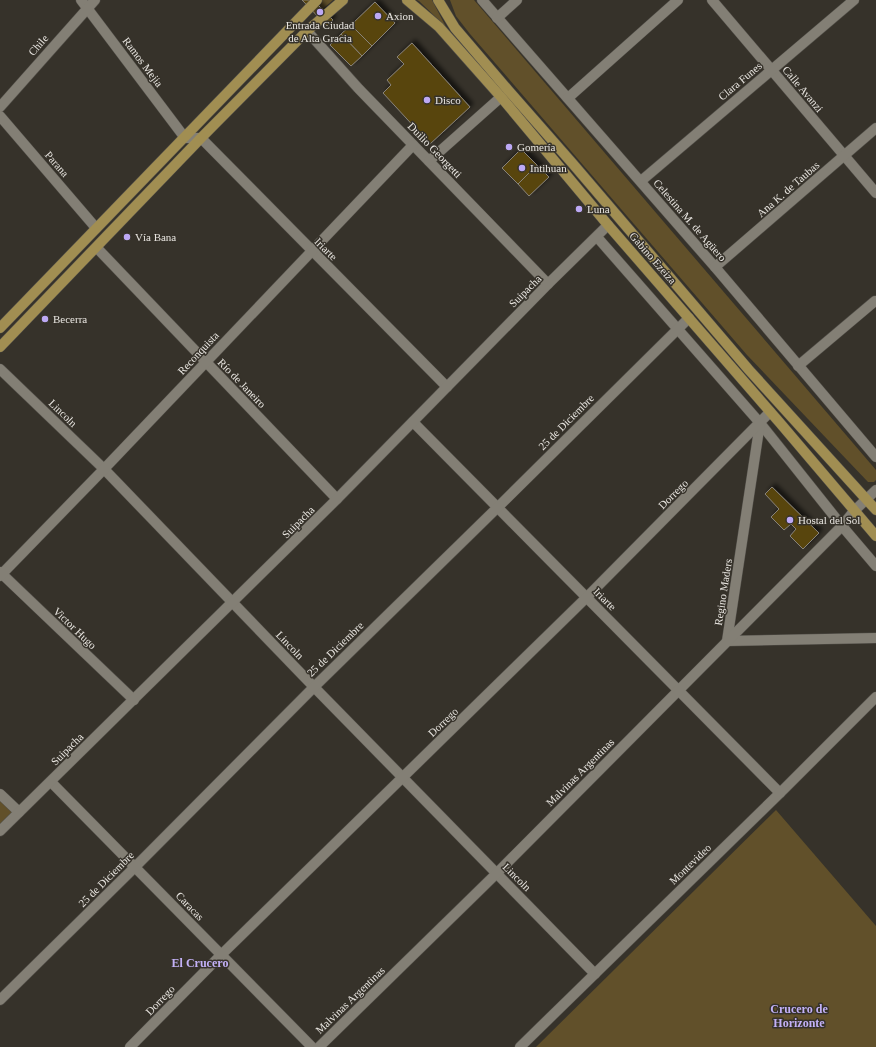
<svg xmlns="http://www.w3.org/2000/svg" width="876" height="1047" font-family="Georgia,serif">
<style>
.green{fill:#61502a}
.building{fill:#59440c;stroke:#88837a;filter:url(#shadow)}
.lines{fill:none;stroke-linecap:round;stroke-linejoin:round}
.minor-casing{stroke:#524f49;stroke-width:11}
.tertiary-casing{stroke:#524f49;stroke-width:11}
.secondary-casing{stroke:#524f49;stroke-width:11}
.minor{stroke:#837f75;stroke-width:10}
.tertiary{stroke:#837f75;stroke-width:10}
.secondary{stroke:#a18e52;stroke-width:10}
.poi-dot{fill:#bda9f5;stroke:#36322a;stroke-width:1.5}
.labels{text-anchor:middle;stroke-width:3;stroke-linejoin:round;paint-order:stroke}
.poi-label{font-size:11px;fill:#e9e6e1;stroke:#36322a;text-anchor:start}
.street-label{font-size:11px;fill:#e9e6e1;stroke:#36322a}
.neighbourhood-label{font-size:12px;font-weight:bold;fill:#c3b1f7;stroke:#36322a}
</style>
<defs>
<filter id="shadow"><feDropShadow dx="3.5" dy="-3.5" stdDeviation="2" flood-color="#0009"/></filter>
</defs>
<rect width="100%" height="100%" fill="#36322a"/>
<g class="green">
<polygon points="321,0 333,0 316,15 312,10"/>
<polygon points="417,0 432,0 446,27 419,1"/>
<polygon points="450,0 474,0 876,470 876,480 874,482 868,482 747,355 470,34 456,16"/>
<polygon points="0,794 19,812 0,831"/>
<polygon points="776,810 876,926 876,1047 536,1047"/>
</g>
<g class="building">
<polygon points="302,0 313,0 333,20 327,26"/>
<polygon points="375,2 395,23 372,46 351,25"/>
<polygon points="351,25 372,46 362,56 341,34"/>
<polygon points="341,34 362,56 351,66 330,45"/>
<polygon points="412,43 470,107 430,144 383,93 391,85 387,80 404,64 397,57"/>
<polygon points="521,149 537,165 518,184 502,168"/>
<polygon points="537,165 549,177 529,196 518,184"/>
<polygon points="772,487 819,533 803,549 790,536 796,529 791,524 784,530 771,517 779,509 765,494"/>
</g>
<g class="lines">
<defs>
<g id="minor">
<polyline points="81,0 185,138 201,138 447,387"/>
<polyline points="482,0 715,267 876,457"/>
<polyline points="712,0 876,193"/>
<polyline points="497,18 517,0"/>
<polyline points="307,31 358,88 548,284"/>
<polyline points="568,98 678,0"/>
<polyline points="0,107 95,0"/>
<polyline points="0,116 96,228"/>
<polyline points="429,161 501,97"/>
<polyline points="641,181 854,0"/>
<polyline points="597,237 760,423 842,526 876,566"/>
<polyline points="97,248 337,499"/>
<polyline points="715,267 876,128"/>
<polyline points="798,366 875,301"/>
<polyline points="0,369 104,469 314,687 595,974"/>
<polyline points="413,422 780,793"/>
<polyline points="760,423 727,641 876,638"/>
<polyline points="854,511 876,490"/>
<polyline points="0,572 134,700"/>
<polyline points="0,576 104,469 413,145"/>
<polyline points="51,782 312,1047"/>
<polyline points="0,794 19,812"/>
<polyline points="0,831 337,499 548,284 608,225"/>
<polyline points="0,1000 135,867 314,687 498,507 689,318"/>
<polyline points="130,1047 221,955 587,597 770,412"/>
<polyline points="520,1047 780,793 876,697"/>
</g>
<polyline id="tertiary" points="319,1047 497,873 842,526 854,511"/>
<g id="secondary">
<polyline points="407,0 439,27 501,97 608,225 780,423 876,536"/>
<polyline points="438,0 455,28 508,90 573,164 749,370 876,510"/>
<polyline points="0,328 317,0"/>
<polyline points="0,347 201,138 307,31 343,0"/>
</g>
</defs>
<use href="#minor" class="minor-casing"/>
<use href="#tertiary" class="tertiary-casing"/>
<use href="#secondary" class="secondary-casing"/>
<use href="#minor" class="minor"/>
<use href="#tertiary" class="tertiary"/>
<use href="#secondary" class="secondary"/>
</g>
<g class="poi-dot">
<circle cx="320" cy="12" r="4"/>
<circle cx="378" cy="16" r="4"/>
<circle cx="427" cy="100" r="4"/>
<circle cx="509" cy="147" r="4"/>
<circle cx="522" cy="168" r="4"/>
<circle cx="579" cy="209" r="4"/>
<circle cx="127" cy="237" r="4"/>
<circle cx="45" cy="319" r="4"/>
<circle cx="790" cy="520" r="4"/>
</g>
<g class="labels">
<g class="poi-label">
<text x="386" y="20">Axion</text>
<text x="320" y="29" text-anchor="middle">Entrada Ciudad<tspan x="320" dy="13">de Alta Gracia</tspan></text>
<text x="435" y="104">Disco</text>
<text x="517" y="151">Gomería</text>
<text x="530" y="172">Intihuan</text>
<text x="587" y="213">Luna</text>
<text x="135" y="241">Vía Bana</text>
<text x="53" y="323">Becerra</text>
<text x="798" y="524">Hostal del Sol</text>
</g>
<g class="street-label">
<text transform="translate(38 45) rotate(-49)" y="4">Chile</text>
<text transform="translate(143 62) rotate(53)" y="4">Ramos Mejia</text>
<text transform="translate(740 81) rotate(-40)" y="4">Clara Funes</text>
<text transform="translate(803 89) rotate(50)" y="4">Calle Avanzi</text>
<text transform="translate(435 150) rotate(46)" y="4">Duilio Georgetti</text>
<text transform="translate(57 164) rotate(49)" y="4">Parana</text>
<text transform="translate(788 189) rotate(-41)" y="4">Ana K. de Taubas</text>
<text transform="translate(690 220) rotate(49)" y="4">Celestina M. de Agüero</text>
<text transform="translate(326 249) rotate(45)" y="4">Iriarte</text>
<text transform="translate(653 258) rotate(49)" y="4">Gabino Ezeiza</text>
<text transform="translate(525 291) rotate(-45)" y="4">Suipacha</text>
<text transform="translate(198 353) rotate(-47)" y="4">Reconquista</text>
<text transform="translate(242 383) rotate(46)" y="4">Río de Janeiro</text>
<text transform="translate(63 413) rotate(44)" y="4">Lincoln</text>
<text transform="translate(566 422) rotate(-45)" y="4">25 de Diciembre</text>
<text transform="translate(673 494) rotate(-45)" y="4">Dorrego</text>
<text transform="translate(298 522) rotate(-45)" y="4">Suipacha</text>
<text transform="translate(723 592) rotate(-81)" y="4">Regino Maders</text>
<text transform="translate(605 599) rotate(45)" y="4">Iriarte</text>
<text transform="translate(75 628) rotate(44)" y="4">Victor Hugo</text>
<text transform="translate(290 645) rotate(46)" y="4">Lincoln</text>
<text transform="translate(335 649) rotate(-44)" y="4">25 de Diciembre</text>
<text transform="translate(443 722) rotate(-44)" y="4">Dorrego</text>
<text transform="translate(67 749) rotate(-45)" y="4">Suipacha</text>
<text transform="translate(580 772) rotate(-45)" y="4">Malvinas Argentinas</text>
<text transform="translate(690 864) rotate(-44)" y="4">Montevideo</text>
<text transform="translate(517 877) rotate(45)" y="4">Lincoln</text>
<text transform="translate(106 879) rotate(-45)" y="4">25 de Diciembre</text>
<text transform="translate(190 906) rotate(46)" y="4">Caracas</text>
<text transform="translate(160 1000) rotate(-46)" y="4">Dorrego</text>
<text transform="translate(350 1000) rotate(-44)" y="4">Malvinas Argentinas</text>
</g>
<g class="neighbourhood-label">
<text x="200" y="967">El Crucero</text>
<text x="799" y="1013">Crucero de<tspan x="799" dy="14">Horizonte</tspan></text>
</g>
</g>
</svg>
